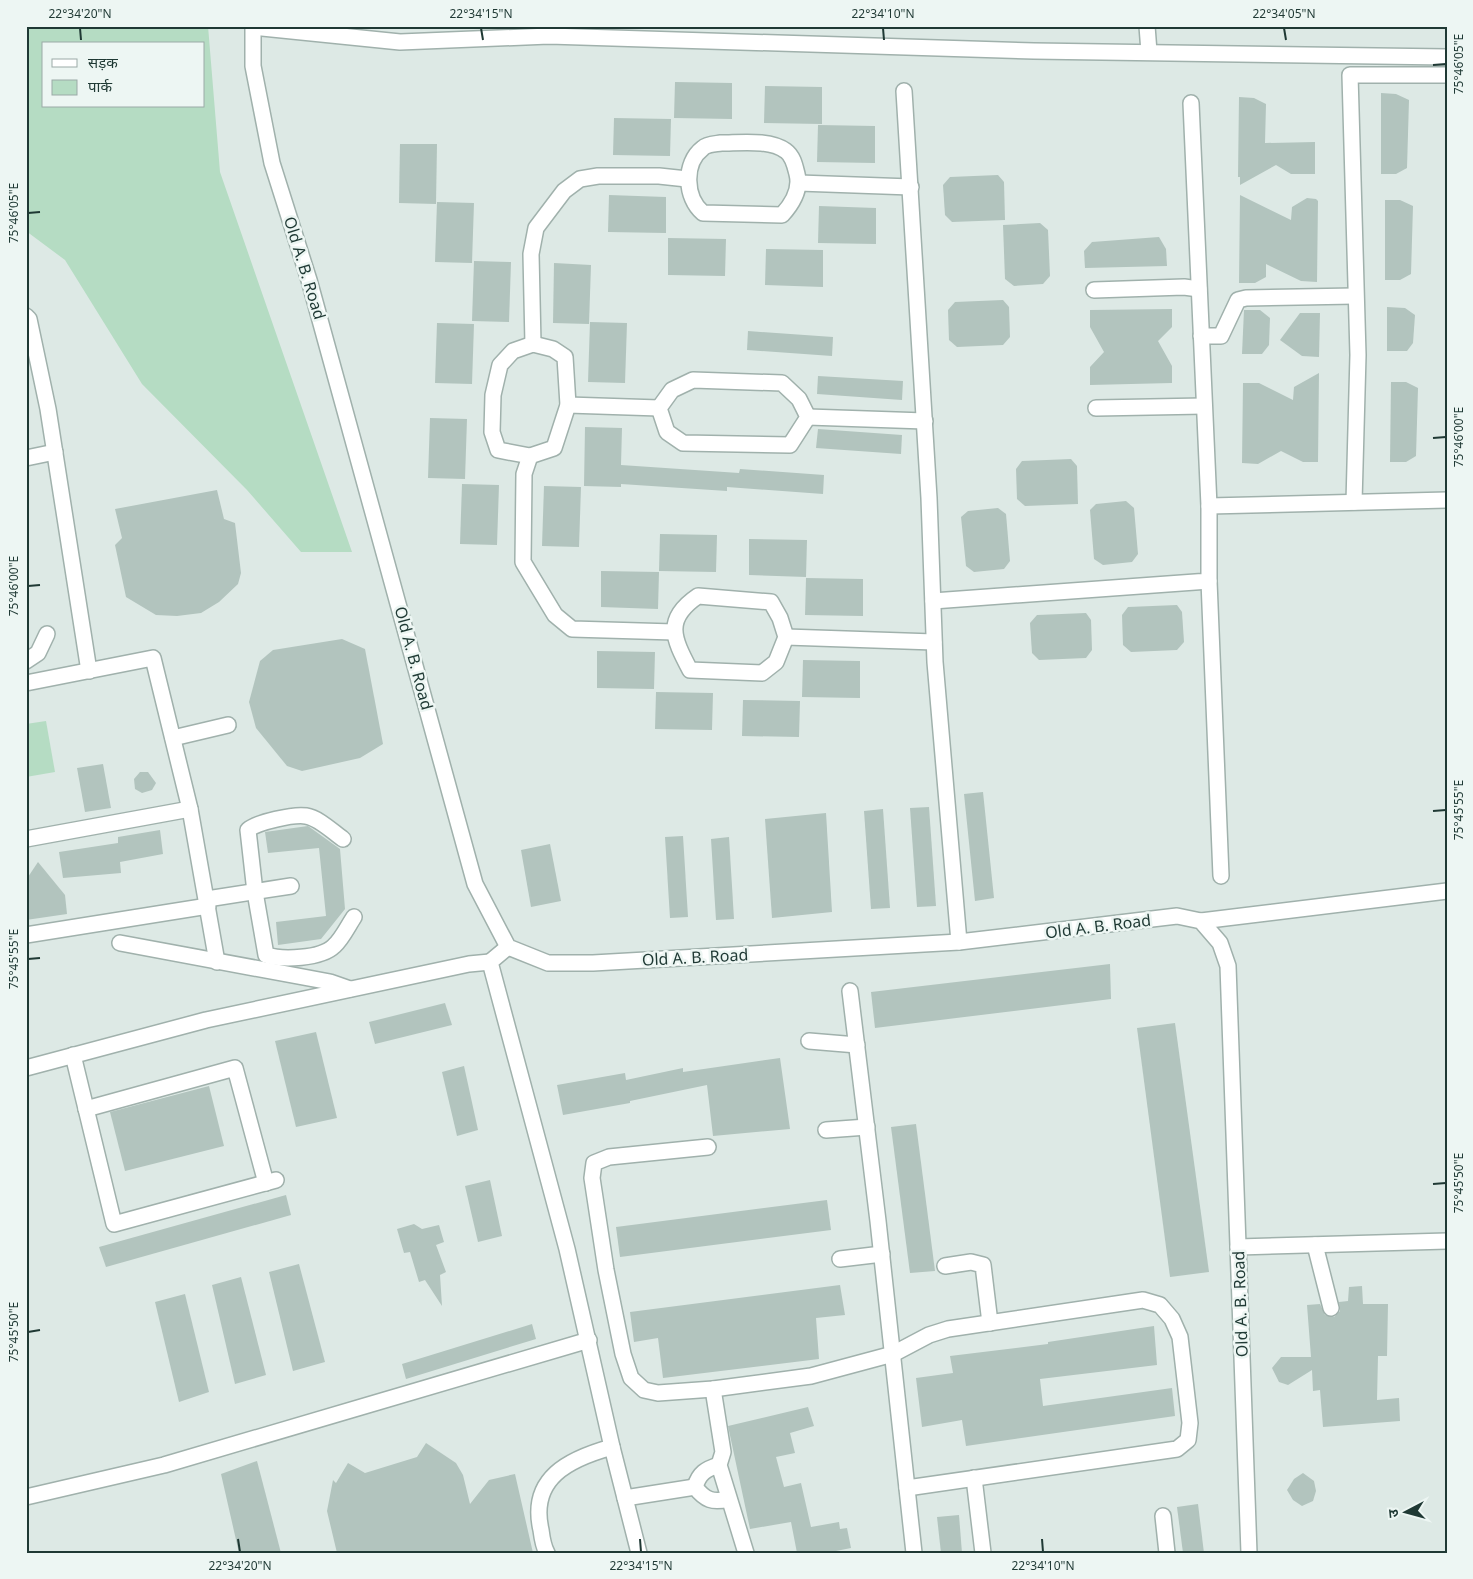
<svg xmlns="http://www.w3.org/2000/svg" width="1473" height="1579" font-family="'Noto Sans','Noto Sans Devanagari',sans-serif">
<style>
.green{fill:#b5dcc3;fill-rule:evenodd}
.building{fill:#b2c4be}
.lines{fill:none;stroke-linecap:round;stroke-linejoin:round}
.minor-casing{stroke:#a0b1ac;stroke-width:18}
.tertiary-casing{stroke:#a0b1ac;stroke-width:18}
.minor{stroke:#fff;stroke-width:15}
.tertiary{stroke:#fff;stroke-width:15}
.ticks{fill:none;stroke:#1f3934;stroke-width:2}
.labels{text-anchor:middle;stroke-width:5;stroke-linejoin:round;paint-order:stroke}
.street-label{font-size:16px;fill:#1f3934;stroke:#edf6f3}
.neatline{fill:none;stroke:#1f3934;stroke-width:2}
.ticks-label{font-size:12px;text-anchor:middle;fill:#1f3934}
</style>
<rect width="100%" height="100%" fill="#dde9e5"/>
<g class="green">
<path d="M26,26H208L220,172L352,552H301L247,490L142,384L65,260L26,231ZM44,44H204V106H44Z"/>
<polygon points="46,721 55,772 26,777 26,724"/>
</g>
<g class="building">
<polygon points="675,82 732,83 732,119 674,118"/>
<polygon points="765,86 822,87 822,124 764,123"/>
<polygon points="1381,93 1396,94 1409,100 1407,168 1396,174 1381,174"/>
<polygon points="1239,97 1254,98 1266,104 1265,143 1315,142 1315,174 1291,174 1276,165 1240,185 1240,177 1238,177"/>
<polygon points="614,118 671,119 670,156 613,155"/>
<polygon points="818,125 875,126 875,163 817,162"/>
<polygon points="400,144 437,144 436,204 399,203"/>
<polygon points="998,175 1004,182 1005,220 952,222 945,215 943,185 950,177"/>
<polygon points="609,195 666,197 666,233 608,232"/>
<polygon points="1240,195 1291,220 1292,207 1307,198 1316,199 1318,201 1317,282 1301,281 1266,264 1266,277 1255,283 1239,283"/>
<polygon points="1385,200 1400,200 1413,206 1411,274 1400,280 1385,280"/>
<polygon points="437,202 474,203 472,263 435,262"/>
<polygon points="819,206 876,208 876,244 818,243"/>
<polygon points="1040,223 1048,230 1050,276 1043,284 1014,286 1005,279 1003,225"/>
<polygon points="1159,237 1166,249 1167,266 1085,268 1084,251 1092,242"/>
<polygon points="668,238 726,239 725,276 668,275"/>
<polygon points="766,249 823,250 823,287 765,285"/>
<polygon points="474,261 511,262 509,322 472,321"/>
<polygon points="554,263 591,265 589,324 553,323"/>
<polygon points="1003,300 1009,307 1010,337 1003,345 957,347 949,340 948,310 955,302"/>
<polygon points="1387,307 1405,308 1415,315 1413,343 1407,351 1387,351"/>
<polygon points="1172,309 1172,327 1158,341 1172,366 1172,383 1090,385 1090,367 1104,352 1090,327 1090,310"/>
<polygon points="1244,310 1260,310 1270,318 1269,345 1262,354 1242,354"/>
<polygon points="1300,313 1320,313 1319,357 1302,356 1280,340"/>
<polygon points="590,322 627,323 625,383 588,382"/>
<polygon points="437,323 474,324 472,384 435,383"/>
<polygon points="748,331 833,337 832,356 747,350"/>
<polygon points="1319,373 1318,462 1303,462 1281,451 1258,464 1242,463 1243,383 1259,383 1293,400 1294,387"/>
<polygon points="818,376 903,381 902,400 817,394"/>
<polygon points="1391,382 1406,382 1418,388 1416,456 1406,462 1390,462"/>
<polygon points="430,418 467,419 465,479 428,478"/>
<polygon points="585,427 622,428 621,465 739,473 740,469 824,475 823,494 727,487 727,491 621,484 621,487 584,486"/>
<polygon points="818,429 902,435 901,454 816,448"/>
<polygon points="1071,459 1077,466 1078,504 1025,506 1017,499 1016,469 1022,461"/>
<polygon points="462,484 499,485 497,545 460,544"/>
<polygon points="544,486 581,487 579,547 542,546"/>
<polygon points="217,490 224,519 235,523 241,573 238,584 219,602 201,613 177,616 156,615 126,597 115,545 122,538 115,509"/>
<polygon points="1126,501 1134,508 1138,554 1132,562 1103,565 1094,559 1090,510 1096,504"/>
<polygon points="998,508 1006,514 1010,561 1004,569 974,572 966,566 961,517 968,511"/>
<polygon points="660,534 717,535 716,572 659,571"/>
<polygon points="749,539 807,540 806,577 749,575"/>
<polygon points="601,571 659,572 658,609 601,607"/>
<polygon points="806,578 863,579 863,616 805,615"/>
<polygon points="1177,605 1182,612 1184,642 1177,650 1131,652 1123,645 1122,615 1128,607"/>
<polygon points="1086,613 1091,620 1092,650 1086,658 1039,660 1032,653 1030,623 1037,615"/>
<polygon points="342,639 365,649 383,744 360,758 302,771 287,766 256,728 249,702 260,661 273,650"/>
<polygon points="597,651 655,652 654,689 597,688"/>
<polygon points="803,660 860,661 860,698 802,697"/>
<polygon points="656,692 713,693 712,730 655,729"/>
<polygon points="743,700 800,701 799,737 742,736"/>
<polygon points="103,764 111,808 85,812 77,768"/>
<polygon points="140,772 148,772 156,783 152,790 142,793 135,789 134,779"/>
<polygon points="983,792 994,898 975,901 964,794"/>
<polygon points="929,807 936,906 917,907 910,808"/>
<polygon points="883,809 890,908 871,909 864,811"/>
<polygon points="826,813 832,912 772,918 765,819"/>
<polygon points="308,826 340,849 345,909 321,939 278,945 276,922 326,916 319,848 268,853 265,832"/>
<polygon points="160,830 163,854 120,862 121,873 63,878 59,852 118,843 118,837"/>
<polygon points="683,836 688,917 670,918 665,837"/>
<polygon points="729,837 734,919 716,920 711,839"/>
<polygon points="550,844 561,901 531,907 521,850"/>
<polygon points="38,862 65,895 67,914 26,920 26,880"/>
<polygon points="1110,964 1111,999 875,1028 871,992"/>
<polygon points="445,1003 452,1025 375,1044 369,1022"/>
<polygon points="1175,1023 1209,1272 1170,1277 1137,1028"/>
<polygon points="316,1032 337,1118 296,1127 275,1041"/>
<polygon points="780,1058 790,1129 713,1136 707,1085 630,1101 630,1103 563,1115 557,1085 625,1073 626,1080 683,1068 683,1072"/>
<polygon points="464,1066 478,1130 457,1136 442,1072"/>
<polygon points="209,1086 224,1146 125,1171 110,1112"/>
<polygon points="916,1124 935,1271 910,1273 891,1127"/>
<polygon points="490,1180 502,1236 478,1242 465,1186"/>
<polygon points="286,1195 291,1215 106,1267 99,1247"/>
<polygon points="827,1200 831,1230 620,1257 616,1227"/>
<polygon points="414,1224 422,1229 439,1225 444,1242 436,1245 446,1272 440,1275 442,1306 425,1280 419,1282 410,1252 404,1253 397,1229"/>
<polygon points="299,1264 325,1362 293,1371 269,1272"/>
<polygon points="241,1277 266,1375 235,1384 212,1285"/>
<polygon points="840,1285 845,1315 816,1318 819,1359 663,1378 658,1338 634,1342 630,1312"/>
<polygon points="1362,1286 1363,1304 1388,1304 1387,1356 1378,1356 1377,1400 1399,1398 1400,1421 1323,1427 1320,1390 1313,1391 1312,1370 1288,1385 1279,1382 1272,1368 1281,1357 1311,1357 1307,1305 1320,1304 1325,1315 1334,1317 1340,1311 1339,1302 1348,1301 1349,1287"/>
<polygon points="185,1294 209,1392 179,1402 155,1302"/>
<polygon points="532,1324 536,1339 406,1379 402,1364"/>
<polygon points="1154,1326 1157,1365 1040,1379 1043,1406 1172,1388 1175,1416 966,1446 962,1420 922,1427 916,1378 953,1373 950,1356 1048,1344 1048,1342"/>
<polygon points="808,1407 814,1426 790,1433 795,1453 776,1457 784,1487 801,1483 811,1527 839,1522 840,1529 847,1528 851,1548 826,1553 797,1553 791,1522 750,1529 728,1426"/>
<polygon points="426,1443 456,1463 463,1475 470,1504 489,1480 515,1474 533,1553 337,1553 327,1511 333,1480 336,1483 348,1463 365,1473 417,1457"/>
<polygon points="257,1461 281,1553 239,1553 221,1474"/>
<polygon points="1303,1473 1314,1481 1316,1491 1313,1501 1302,1506 1293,1500 1287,1490 1294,1479"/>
<polygon points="1198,1504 1204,1553 1183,1553 1177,1507"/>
<polygon points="959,1515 962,1553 941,1553 937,1517"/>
</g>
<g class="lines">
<defs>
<g id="minor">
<polyline points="1147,26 1149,52"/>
<polyline points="904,91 929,498 935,662 959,942"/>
<path d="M721,143C740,143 770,139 786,151C793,156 795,166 797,174C801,189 792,204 782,215L703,213C685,198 683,163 703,148C707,144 715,144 721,143Z"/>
<polyline points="799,183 911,187"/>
<polyline points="1094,290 1184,287 1199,289"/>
<polyline points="26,316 29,319 48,409 89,671"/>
<polyline points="1201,336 1221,336 1238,300 1246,298 1355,296"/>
<polygon points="533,344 553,349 565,357 568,405 554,448 530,456 498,450 492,432 493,395 500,365 513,351"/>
<polyline points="533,344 531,254 536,228 564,191 580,179 598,176 659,176 687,179"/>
<polygon points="693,380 782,383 799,399 808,417 790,445 683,443 667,432 659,408 672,390"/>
<polyline points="568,405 659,408"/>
<polyline points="1096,408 1204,406"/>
<polyline points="808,417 925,421"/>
<polyline points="530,456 524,474 523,562 555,615 572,629 674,632"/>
<polyline points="26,458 55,452"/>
<polyline points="1354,502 1358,355 1350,75 1447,75"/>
<polyline points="1209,506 1447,500"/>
<polyline points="1209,581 1221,876"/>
<path d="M698,596L771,602L780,618L786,637L776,662L762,673L690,670C673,638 664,619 698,596Z"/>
<polyline points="933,601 1209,581 1209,506 1191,103"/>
<polyline points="786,637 934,642"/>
<polyline points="26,661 38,653 47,634"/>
<polyline points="26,683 153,658 190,809 217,962"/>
<polyline points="173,738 228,725"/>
<polyline points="26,839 190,809"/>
<path d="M343,839C333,832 319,818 306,816C294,814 257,822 248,830L255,892L266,955C282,960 321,959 334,946C342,939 348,926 354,917"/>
<polyline points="207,899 291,886"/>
<polyline points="26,935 208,906"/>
<polyline points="120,943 330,982 350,989"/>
<polyline points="508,947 490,962 567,1249 612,1447 639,1553"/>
<polyline points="850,991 878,1221 914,1553"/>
<polyline points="809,1041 857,1045"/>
<polyline points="73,1055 114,1224 276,1180"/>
<polyline points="26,1068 206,1020 469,964 490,962"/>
<polyline points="86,1109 235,1068 266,1183"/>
<polyline points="826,1130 867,1127"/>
<polyline points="708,1147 609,1157 594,1163 592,1178 606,1270 623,1354 631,1378 644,1390 658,1393 713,1389 811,1376 893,1354 929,1335 948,1329 1143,1300 1160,1305 1172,1319 1180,1337 1190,1423 1188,1440 1177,1449 907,1488"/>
<polyline points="1315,1245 1331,1308"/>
<polyline points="1238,1247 1447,1241"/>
<polyline points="840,1259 882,1254"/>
<polyline points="945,1266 971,1262 983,1265 990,1323"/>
<polyline points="713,1389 723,1452 719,1465 746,1553"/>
<polyline points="974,1478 983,1553"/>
<path d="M695,1487C705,1500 713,1503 728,1499"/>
<path d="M695,1487C699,1473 706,1469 719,1465"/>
<polyline points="26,1497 164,1465 589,1340"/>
<polyline points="625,1498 695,1487"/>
<polyline points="1163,1516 1167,1553"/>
<path d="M547,1553C543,1546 542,1538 541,1530C529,1478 569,1459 612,1447"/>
</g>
<g id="tertiary">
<polyline points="253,26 253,66 272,163 309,280 475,884 508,947 548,963 593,963 959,942 1177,916 1201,921 1220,943 1228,966 1249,1553"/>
<polyline points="253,27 400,42 549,36 1034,51 1447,57"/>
<polyline points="1201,921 1447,891"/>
</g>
</defs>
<use href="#minor" class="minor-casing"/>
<use href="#tertiary" class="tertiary-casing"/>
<use href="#minor" class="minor"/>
<use href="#tertiary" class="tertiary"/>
</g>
<path class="ticks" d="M80,28L81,40M481,28L483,40M883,28L884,40M1284,28L1286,40M1433,65L1446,64M28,213L40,212M1433,438L1446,437M28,586L40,585M1433,811L1446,810M28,959L40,958M1433,1184L1446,1183M28,1332L40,1330M238,1539L240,1552M640,1539L641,1552M1042,1539L1043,1552"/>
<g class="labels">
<g class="street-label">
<text transform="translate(305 268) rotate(73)" y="6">Old A. B. Road</text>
<text transform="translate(414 658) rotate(75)" y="6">Old A. B. Road</text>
<text transform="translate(1098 926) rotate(-7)" y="6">Old A. B. Road</text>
<text transform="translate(695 957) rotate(-3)" y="6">Old A. B. Road</text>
<text transform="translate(1240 1304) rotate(-92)" y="6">Old A. B. Road</text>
</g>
</g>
<rect width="1473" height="1579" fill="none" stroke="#edf6f3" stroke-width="55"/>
<rect x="42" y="42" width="162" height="65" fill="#edf6f3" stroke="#9baaa7"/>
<rect x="52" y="59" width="25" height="8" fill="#ffffff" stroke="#9baaa7"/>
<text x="88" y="68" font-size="15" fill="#1f3934">सड़क</text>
<rect x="52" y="80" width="25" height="15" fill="#b5dcc3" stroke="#9baaa7"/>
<text x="88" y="92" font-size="15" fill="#1f3934">पार्क</text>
<g transform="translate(1406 1512) rotate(264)" stroke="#edf6f3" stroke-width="4" paint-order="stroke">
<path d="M0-4L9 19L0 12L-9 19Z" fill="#1f3934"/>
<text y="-8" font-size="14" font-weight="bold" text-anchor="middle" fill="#1f3934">उ</text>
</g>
<rect x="28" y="28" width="1418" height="1524" class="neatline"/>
<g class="ticks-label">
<text x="80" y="18">22°34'20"N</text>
<text x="481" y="18">22°34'15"N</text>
<text x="883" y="18">22°34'10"N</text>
<text x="1284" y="18">22°34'05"N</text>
<text transform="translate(1459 64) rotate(-90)" y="4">75°46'05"E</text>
<text transform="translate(14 213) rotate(-90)" y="4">75°46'05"E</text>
<text transform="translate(1459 437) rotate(-90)" y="4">75°46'00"E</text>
<text transform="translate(14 586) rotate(-90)" y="4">75°46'00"E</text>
<text transform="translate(1459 810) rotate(-90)" y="4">75°45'55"E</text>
<text transform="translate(14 959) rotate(-90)" y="4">75°45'55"E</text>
<text transform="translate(1459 1183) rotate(-90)" y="4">75°45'50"E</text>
<text transform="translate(14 1332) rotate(-90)" y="4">75°45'50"E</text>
<text x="240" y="1570">22°34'20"N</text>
<text x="641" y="1570">22°34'15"N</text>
<text x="1043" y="1570">22°34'10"N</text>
</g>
</svg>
